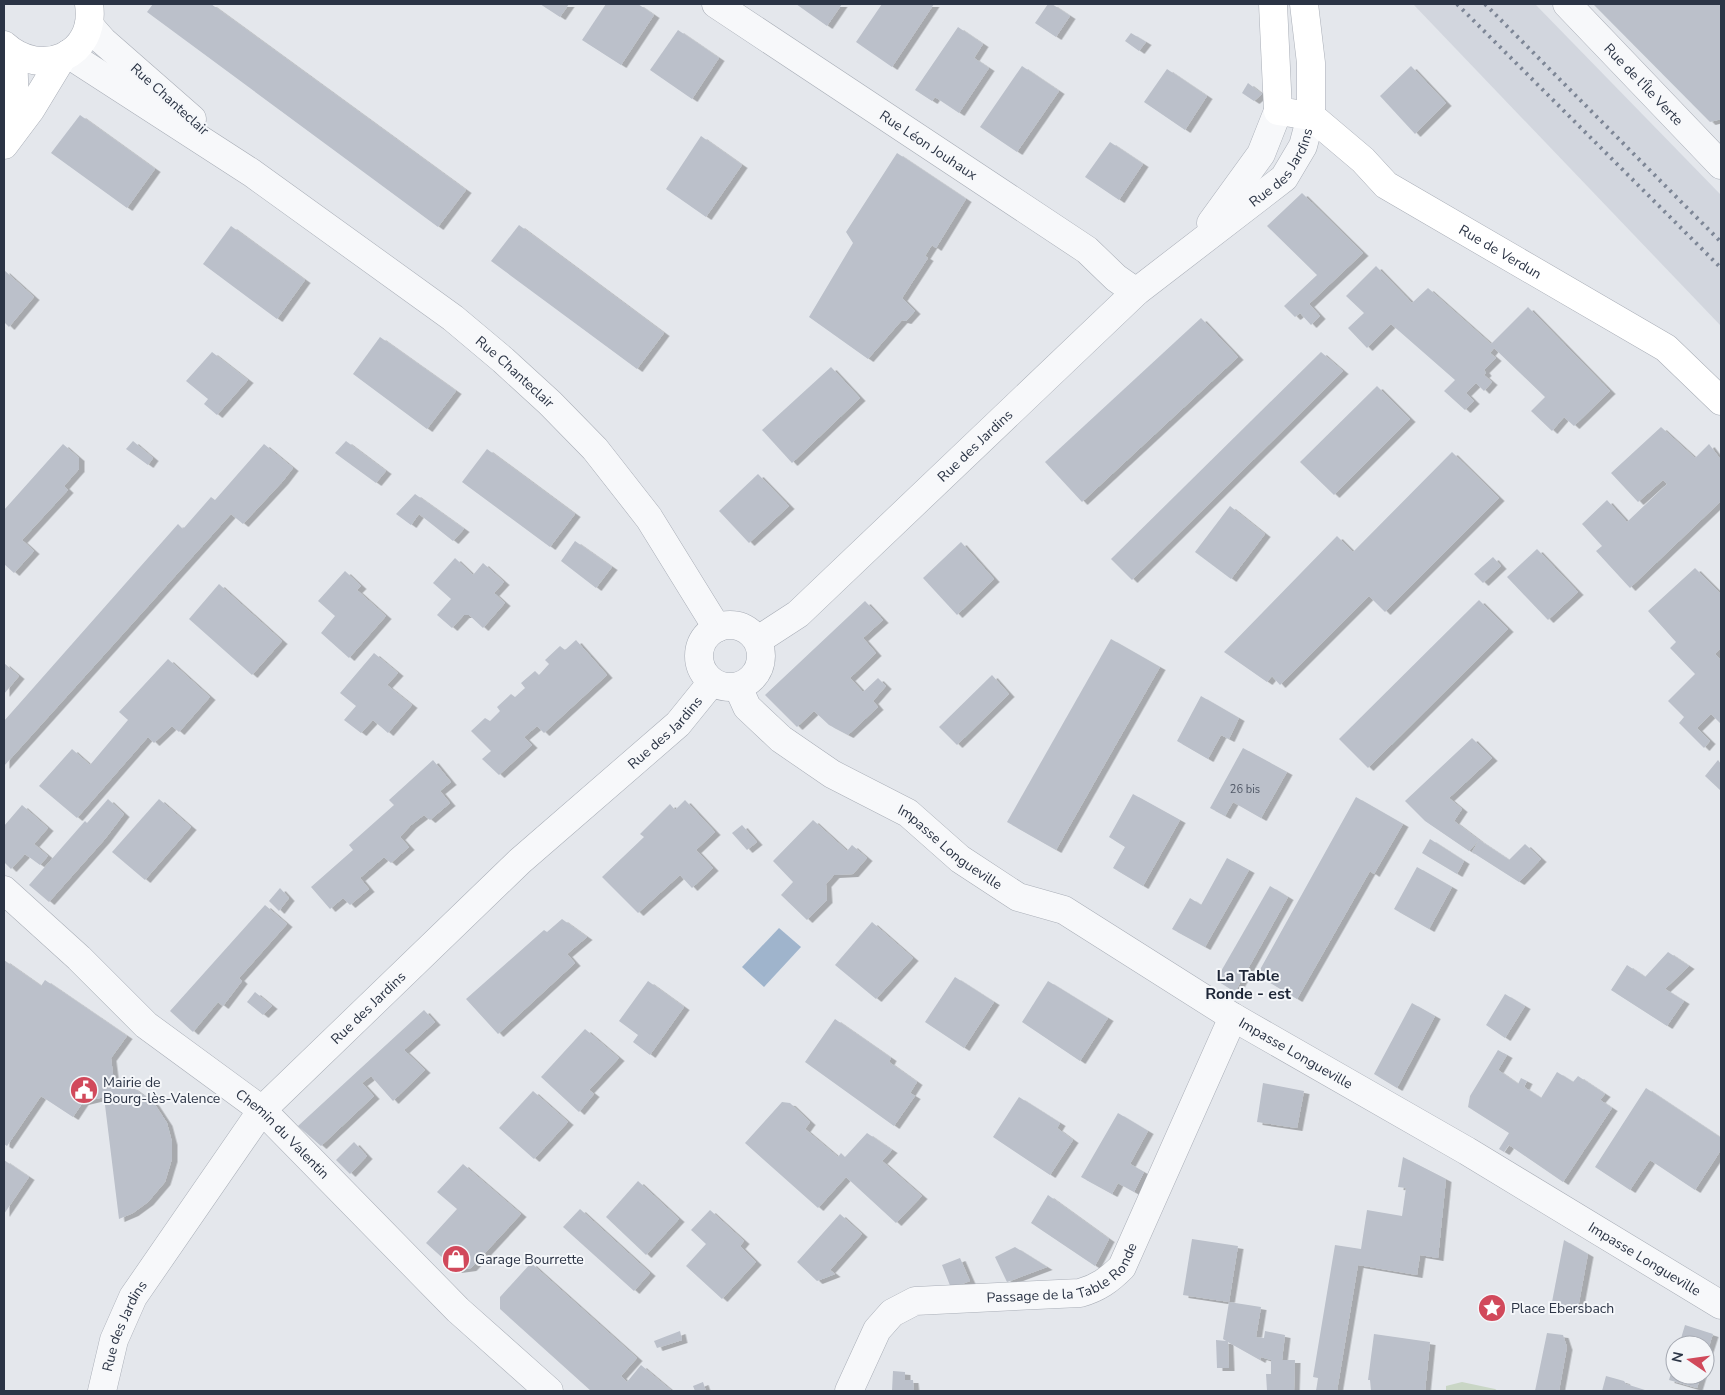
<svg xmlns="http://www.w3.org/2000/svg" width="1725" height="1395" font-family="'Nunito Sans',sans-serif">
<style>
.built{fill:#d2d6de}
.green{fill:#c9d6c5}
.water{fill:#9fb4cc}
.building{fill:#bbc0ca;filter:url(#shadow)}
.lines{fill:none;stroke-linecap:round;stroke-linejoin:round}
.street-casing{stroke:#a9aeb7;stroke-width:29}
.secondary-casing{stroke:#a9aeb7;stroke-width:29}
.street{stroke:#f7f8fa;stroke-width:28}
.secondary{stroke:#fff;stroke-width:28}
.rail{stroke:#7d8696;stroke-width:4;stroke-dasharray:2.5 5;stroke-linecap:butt}
.labels{text-anchor:middle;stroke-width:4;stroke-linejoin:round;paint-order:stroke}
.number-label{font-size:11px;fill:#4f5766}
.street-label{font-size:14px;fill:#2b3445;stroke:#f4f6f9}
.poi-label{font-size:14px;fill:#2b3445;stroke:#f4f6f9;text-anchor:start}
.quarter-label{font-size:16px;font-weight:bold;fill:#1d2536;stroke:#f4f6f9}
</style>
<defs>
<filter id="shadow"><feDropShadow dx="5.5" dy="3" stdDeviation="0" flood-color="#0004"/></filter>
</defs>
<rect width="100%" height="100%" fill="#e4e7ec"/>
<polygon class="built" points="1413,4 1535,4 1721,195 1721,326"/>
<polygon class="green" points="1462,1382 1495,1389 1498,1391 1446,1391 1446,1386"/>
<polygon class="water" points="779,928 801,947 764,987 742,967"/>
<g class="building">
<polygon points="153,4 211,4 466,190 438,227 147,12"/>
<polygon points="540,4 569,4 560,17"/>
<polygon points="606,4 638,4 654,15 621,65 582,40"/>
<polygon points="796,4 842,4 827,26"/>
<polygon points="882,4 934,4 892,67 856,42"/>
<polygon points="1048,4 1052,4 1070,16 1056,37 1035,23"/>
<polygon points="1593,4 1721,4 1721,119 1710,122"/>
<polygon points="958,27 983,44 974,58 989,68 959,113 935,97 932,101 915,90"/>
<polygon points="678,30 719,58 692,99 650,70"/>
<polygon points="1131,33 1146,42 1139,51 1125,41"/>
<polygon points="1022,66 1059,91 1017,152 980,127"/>
<polygon points="1411,66 1446,103 1415,134 1380,96"/>
<polygon points="1167,69 1207,96 1185,130 1144,102"/>
<polygon points="1248,83 1262,94 1254,101 1242,93"/>
<polygon points="80,115 155,169 127,208 51,153"/>
<polygon points="701,136 742,165 706,217 666,189"/>
<polygon points="1110,142 1143,164 1119,200 1085,177"/>
<polygon points="897,153 966,199 936,248 932,245 925,256 928,258 902,298 915,311 906,321 902,320 868,359 809,317 853,243 846,232"/>
<polygon points="1302,193 1363,253 1309,304 1320,316 1311,325 1300,313 1295,317 1284,306 1317,275 1267,226"/>
<polygon points="519,225 664,333 637,369 491,261"/>
<polygon points="231,226 305,280 277,319 203,264"/>
<polygon points="1376,266 1412,303 1428,288 1491,344 1528,307 1610,391 1574,426 1564,417 1552,431 1531,411 1545,397 1494,348 1490,353 1496,358 1484,370 1486,373 1484,375 1492,382 1484,391 1476,383 1466,393 1474,401 1465,410 1444,391 1455,380 1391,324 1367,348 1348,328 1364,313 1346,296"/>
<polygon points="4,270 34,297 9,327 4,322"/>
<polygon points="1201,318 1238,357 1082,502 1045,462"/>
<polygon points="380,337 456,391 427,429 353,374"/>
<polygon points="212,352 248,380 217,415 204,404 208,399 186,381"/>
<polygon points="1321,352 1343,371 1132,580 1111,559"/>
<polygon points="831,367 860,398 792,463 762,430"/>
<polygon points="1377,386 1410,419 1334,495 1300,462"/>
<polygon points="1661,427 1695,458 1709,444 1721,460 1721,501 1630,588 1596,551 1602,546 1582,524 1607,500 1627,522 1667,484 1663,480 1638,502 1611,473"/>
<polygon points="133,441 153,458 148,465 126,449"/>
<polygon points="346,441 386,471 376,483 335,453"/>
<polygon points="63,444 79,458 79,469 64,486 68,490 22,540 34,551 14,573 4,564 4,510"/>
<polygon points="264,444 293,468 283,481 243,524 231,514 4,766 4,721 178,524 183,529 211,497 215,500"/>
<polygon points="487,449 575,514 550,547 462,482"/>
<polygon points="1452,452 1499,498 1385,612 1369,596 1280,685 1272,676 1267,682 1224,652 1337,536 1353,552"/>
<polygon points="758,474 789,506 749,543 719,511"/>
<polygon points="415,494 464,529 453,541 419,514 411,525 396,514"/>
<polygon points="1230,506 1265,534 1231,579 1195,552"/>
<polygon points="575,541 612,567 596,588 561,561"/>
<polygon points="961,542 994,579 957,615 923,578"/>
<polygon points="1537,549 1578,592 1548,620 1507,577"/>
<polygon points="1493,557 1501,566 1483,583 1474,574"/>
<polygon points="455,558 473,575 483,563 504,582 494,593 505,603 483,628 469,615 464,615 452,628 437,615 451,599 433,583"/>
<polygon points="1695,568 1721,594 1721,648 1715,654 1721,660 1721,724 1711,714 1697,728 1710,741 1704,748 1679,723 1684,717 1668,701 1695,674 1670,648 1676,642 1648,611"/>
<polygon points="345,571 361,586 357,590 386,616 349,658 321,633 335,616 318,601"/>
<polygon points="219,584 282,641 252,675 189,619"/>
<polygon points="1479,600 1508,629 1368,768 1339,739"/>
<polygon points="865,601 883,620 863,638 876,653 850,678 863,692 878,678 886,686 873,701 878,707 848,735 829,725 814,711 797,727 765,695"/>
<polygon points="1111,639 1160,667 1056,850 1007,822"/>
<polygon points="576,640 607,675 544,733 537,726 524,737 532,745 499,775 482,759 491,751 471,731 485,718 490,721 500,711 497,707 511,694 515,697 525,688 521,683 535,671 539,675 549,664 545,660 560,646 565,650"/>
<polygon points="374,653 398,673 387,685 412,705 388,733 373,720 361,733 344,720 356,706 340,693"/>
<polygon points="168,659 210,697 179,732 172,726 154,743 148,737 77,818 39,786 72,749 90,765 128,720 119,712"/>
<polygon points="4,663 19,676 4,694"/>
<polygon points="992,675 1009,694 957,745 939,727"/>
<polygon points="1201,696 1239,718 1229,739 1221,735 1208,759 1177,741"/>
<polygon points="1472,738 1492,758 1449,798 1462,809 1454,821 1479,840 1469,851 1425,821 1405,801"/>
<polygon points="1243,748 1287,772 1261,818 1233,802 1225,816 1210,808"/>
<polygon points="433,760 451,782 440,791 450,803 430,820 424,815 411,825 400,837 409,847 391,863 384,857 360,878 369,889 350,905 343,898 330,909 311,887 353,850 349,845 394,805 389,800"/>
<polygon points="1718,760 1721,764 1721,791 1705,776"/>
<polygon points="1133,794 1180,820 1143,886 1113,868 1125,847 1109,837"/>
<polygon points="1356,797 1403,824 1374,874 1370,871 1297,999 1257,975"/>
<polygon points="108,799 124,814 105,839 49,902 29,885 85,821 87,823"/>
<polygon points="159,799 191,827 145,880 112,852"/>
<polygon points="685,800 715,832 696,850 713,868 692,888 680,875 638,913 602,877 644,837 640,834 670,804 675,810"/>
<polygon points="22,805 48,828 34,844 48,856 40,865 25,854 11,869 4,862 4,826"/>
<polygon points="813,820 847,851 852,845 867,858 853,874 834,875 826,884 827,900 807,920 781,895 793,882 773,861"/>
<polygon points="742,825 757,842 747,850 732,833"/>
<polygon points="1430,839 1464,861 1457,874 1422,853"/>
<polygon points="1479,840 1509,860 1525,844 1541,859 1519,882 1472,852"/>
<polygon points="1227,858 1249,870 1205,947 1172,929 1190,898 1201,905"/>
<polygon points="1417,867 1452,887 1429,929 1394,909"/>
<polygon points="1270,886 1288,897 1235,992 1216,980"/>
<polygon points="280,888 289,898 279,911 269,901"/>
<polygon points="265,905 287,924 239,978 242,981 223,1006 218,1002 193,1032 170,1011"/>
<polygon points="562,919 587,937 567,954 575,963 498,1034 466,999 544,930 547,932"/>
<polygon points="872,922 913,958 876,999 835,965"/>
<polygon points="1668,952 1689,966 1665,989 1684,1001 1667,1026 1611,990 1627,965 1645,977"/>
<polygon points="4,960 41,986 45,980 127,1036 111,1058 114,1082 132,1087 154,1103 167,1123 172,1142 172,1159 165,1182 148,1202 133,1213 119,1219 104,1097 83,1102 73,1117 41,1096 7,1146 4,1144"/>
<polygon points="955,977 994,1002 964,1048 925,1022"/>
<polygon points="648,981 684,1007 650,1055 633,1042 638,1035 619,1021"/>
<polygon points="1048,981 1108,1018 1080,1061 1022,1022"/>
<polygon points="255,992 272,1006 263,1015 247,1002"/>
<polygon points="1505,994 1525,1006 1505,1038 1486,1025"/>
<polygon points="1412,1003 1435,1016 1397,1088 1374,1074"/>
<polygon points="424,1010 435,1022 404,1050 425,1070 393,1101 371,1076 362,1083 374,1096 321,1146 298,1126"/>
<polygon points="835,1019 891,1058 889,1062 917,1082 910,1093 915,1096 894,1126 805,1062"/>
<polygon points="585,1029 619,1058 589,1090 594,1094 579,1112 541,1077"/>
<polygon points="1498,1050 1507,1055 1498,1070 1518,1084 1521,1078 1527,1081 1524,1087 1541,1098 1557,1072 1573,1082 1578,1076 1605,1094 1600,1100 1612,1108 1563,1182 1509,1145 1504,1152 1499,1149 1509,1133 1468,1107 1470,1096"/>
<polygon points="1263,1083 1304,1091 1297,1128 1257,1122"/>
<polygon points="1646,1088 1721,1138 1721,1150 1695,1190 1650,1160 1630,1190 1595,1167"/>
<polygon points="533,1091 568,1122 534,1159 499,1128"/>
<polygon points="1019,1097 1060,1123 1057,1128 1073,1140 1050,1175 993,1137"/>
<polygon points="782,1102 790,1103 810,1122 805,1129 838,1157 841,1153 845,1157 867,1133 892,1150 882,1161 922,1196 896,1223 846,1177 818,1208 745,1143"/>
<polygon points="1118,1113 1148,1131 1130,1164 1144,1172 1134,1192 1118,1183 1112,1194 1081,1177"/>
<polygon points="354,1142 367,1156 350,1174 336,1160"/>
<polygon points="1403,1157 1446,1179 1438,1258 1420,1255 1417,1275 1358,1265 1337,1391 1316,1391 1318,1378 1313,1377 1335,1245 1361,1249 1367,1210 1402,1216 1406,1188 1398,1187"/>
<polygon points="4,1160 29,1177 4,1214"/>
<polygon points="463,1164 521,1214 471,1268 456,1270 426,1243 457,1209 437,1192"/>
<polygon points="638,1181 679,1219 646,1255 606,1217"/>
<polygon points="1048,1195 1109,1239 1095,1266 1031,1223"/>
<polygon points="580,1209 650,1273 634,1291 563,1227"/>
<polygon points="710,1210 744,1241 740,1246 756,1262 722,1299 686,1266 706,1244 691,1230"/>
<polygon points="840,1214 862,1234 830,1270 835,1274 817,1281 797,1262"/>
<polygon points="1192,1239 1238,1246 1229,1302 1261,1307 1256,1337 1264,1338 1265,1331 1285,1335 1282,1360 1295,1360 1294,1391 1267,1391 1266,1374 1271,1374 1271,1360 1261,1357 1260,1360 1228,1342 1229,1368 1217,1368 1216,1340 1226,1341 1223,1339 1229,1302 1183,1295"/>
<polygon points="1564,1240 1588,1254 1578,1308 1573,1311 1551,1307"/>
<polygon points="1015,1247 1047,1267 1007,1282 995,1257"/>
<polygon points="960,1258 970,1281 951,1288 942,1265"/>
<polygon points="531,1263 637,1358 621,1376 627,1382 641,1365 672,1391 591,1391 500,1309 500,1297"/>
<polygon points="1685,1325 1713,1334 1705,1359 1705,1345 1679,1345"/>
<polygon points="680,1331 682,1340 657,1348 654,1341"/>
<polygon points="1547,1333 1563,1335 1567,1347 1559,1391 1535,1391"/>
<polygon points="1374,1334 1430,1342 1425,1391 1371,1391 1370,1380 1368,1380"/>
<polygon points="1675,1360 1675,1375 1701,1375 1697,1388 1669,1380"/>
<polygon points="893,1371 905,1372 905,1380 913,1380 914,1391 892,1391"/>
<polygon points="1606,1376 1624,1381 1626,1384 1645,1390 1644,1391 1602,1391"/>
<polygon points="703,1382 706,1391 695,1391 693,1386"/>
</g>
<g class="lines">
<defs>
<g id="street">
<path id="s1" d="M716,4L1087,250L1116,278L1136,292"/>
<path id="s2" d="M1567,4L1721,165"/>
<polyline points="89,25 103,41 192,119"/>
<path id="s3" d="M68,54L252,173L453,318L503,360L550,403L595,449L649,518L717,628"/>
<polyline points="1211,223 1261,154 1278,111"/>
<circle cx="730" cy="656" r="31"/>
<path id="s4" d="M758,640L798,614L1136,292L1284,178L1303,146L1311,116"/>
<path id="s5" d="M738,687L747,707L781,739L832,774L908,813L960,859L1018,897L1064,910L1233,1017L1467,1151L1721,1305"/>
<path id="s6" d="M4,890L79,958L146,1025L262,1110L458,1310L549,1391"/>
<path id="s7" d="M102,1391L114,1340L133,1297L262,1110L520,861L678,724L712,682"/>
<path id="s8" d="M849,1391L877,1330L892,1313L915,1301L1080,1293C1098,1288 1109,1280 1122,1267L1233,1017"/>
</g>
<g id="secondary">
<path id="s9" d="M1273,4L1278,111L1311,116L1363,160L1386,185L1666,348L1721,401"/>
<polyline points="1304,4 1311,63 1311,116"/>
<path d="M4,45C41,79 97,56 89,4"/>
<polyline points="9,133 15,106 13,53"/>
<polyline points="4,145 31,109 62,58"/>
</g>
</defs>
<use href="#street" class="street-casing"/>
<use href="#secondary" class="secondary-casing"/>
<use href="#street" class="street"/>
<use href="#secondary" class="secondary"/>
<g class="rail">
<polyline points="1457,4 1721,268"/>
<polyline points="1485,4 1721,242"/>
</g>
</g>
<defs>
<symbol id="civic-disc" viewBox="-11 -11 22 22"><circle r="9.5" fill="#d1495b" stroke="#f4f6f9"/><path d="M-.6-6.5H3V-4.5H.6V-3L4-1V1h2V6H-6V1h2V-1L-.6-3ZM-1.2 2.5V6h2.4V2.5Z" fill="#fff"/></symbol>
<symbol id="shop-disc" viewBox="-11 -11 22 22"><circle r="9.5" fill="#d1495b" stroke="#f4f6f9"/><path d="M-5-2.5h2.3a2.7 3.5 0 0 1 5.4 0H5L5.5 6h-11ZM-1.5-2.5h3a1.5 2.3 0 0 0-3 0Z" fill="#fff"/></symbol>
<symbol id="sight-disc" viewBox="-11 -11 22 22"><circle r="9.5" fill="#d1495b" stroke="#f4f6f9"/><path d="M0-6L1.8-2.2L6-1.7L2.9 1.2L3.7 5.4L0 3.3L-3.7 5.4L-2.9 1.2L-6-1.7L-1.8-2.2Z" fill="#fff"/></symbol>
</defs>
<g fill-rule="evenodd">
<use href="#civic-disc" x="68" y="1074" width="32" height="32"/>
<use href="#shop-disc" x="440" y="1243" width="32" height="32"/>
<use href="#sight-disc" x="1476" y="1292" width="32" height="32"/>
</g>
<g class="labels">
<g class="number-label">
<text x="1245" y="793">26 bis</text>
</g>
<g class="street-label">
<text dy="5" stroke="none"><textPath href="#s2" startOffset="111">Rue de l'Île Verte</textPath></text>
<text transform="translate(170 99) rotate(42)" y="5">Rue Chanteclair</text>
<text dy="5" stroke="none"><textPath href="#s1" startOffset="255">Rue Léon Jouhaux</textPath></text>
<text dy="5" stroke="none"><textPath href="#s4" startOffset="708">Rue des Jardins</textPath></text>
<text dy="5" stroke="none"><textPath href="#s9" startOffset="375">Rue de Verdun</textPath></text>
<text dy="5" stroke="none"><textPath href="#s3" startOffset="549">Rue Chanteclair</textPath></text>
<text dy="5" stroke="none"><textPath href="#s4" startOffset="292">Rue des Jardins</textPath></text>
<text dy="5" stroke="none"><textPath href="#s7" startOffset="879">Rue des Jardins</textPath></text>
<text dy="5" stroke="none"><textPath href="#s5" startOffset="270">Impasse Longueville</textPath></text>
<text dy="5" stroke="none"><textPath href="#s7" startOffset="474">Rue des Jardins</textPath></text>
<text dy="5" stroke="none"><textPath href="#s5" startOffset="675">Impasse Longueville</textPath></text>
<text dy="5" stroke="none"><textPath href="#s6" startOffset="371">Chemin du Valentin</textPath></text>
<text dy="5" stroke="none"><textPath href="#s5" startOffset="1080">Impasse Longueville</textPath></text>
<text dy="5" stroke="none"><textPath href="#s8" startOffset="272">Passage de la Table Ronde</textPath></text>
<text dy="5" stroke="none"><textPath href="#s7" startOffset="69">Rue des Jardins</textPath></text>
</g>
<g class="poi-label">
<text x="103" y="1087">Mairie de<tspan x="103" dy="16">Bourg-lès-Valence</tspan></text>
<text x="475" y="1264">Garage Bourrette</text>
<text x="1511" y="1313">Place Ebersbach</text>
</g>
<g class="quarter-label">
<text x="1248" y="981">La Table<tspan x="1248" dy="18">Ronde - est</tspan></text>
</g>
</g>
<rect width="1725" height="1395" fill="none" stroke="#2b3445" stroke-width="10"/>
<g transform="translate(1690 1360) rotate(283)"><circle r="24" fill="#f4f6f9" stroke="#a4a8b1"/>
<path d="M0-4L9 19L0 12L-9 19Z" fill="#d1495b"/>
<text y="-8" font-size="14" font-weight="bold" text-anchor="middle" fill="#2b3445">N</text>
</g>
</svg>
